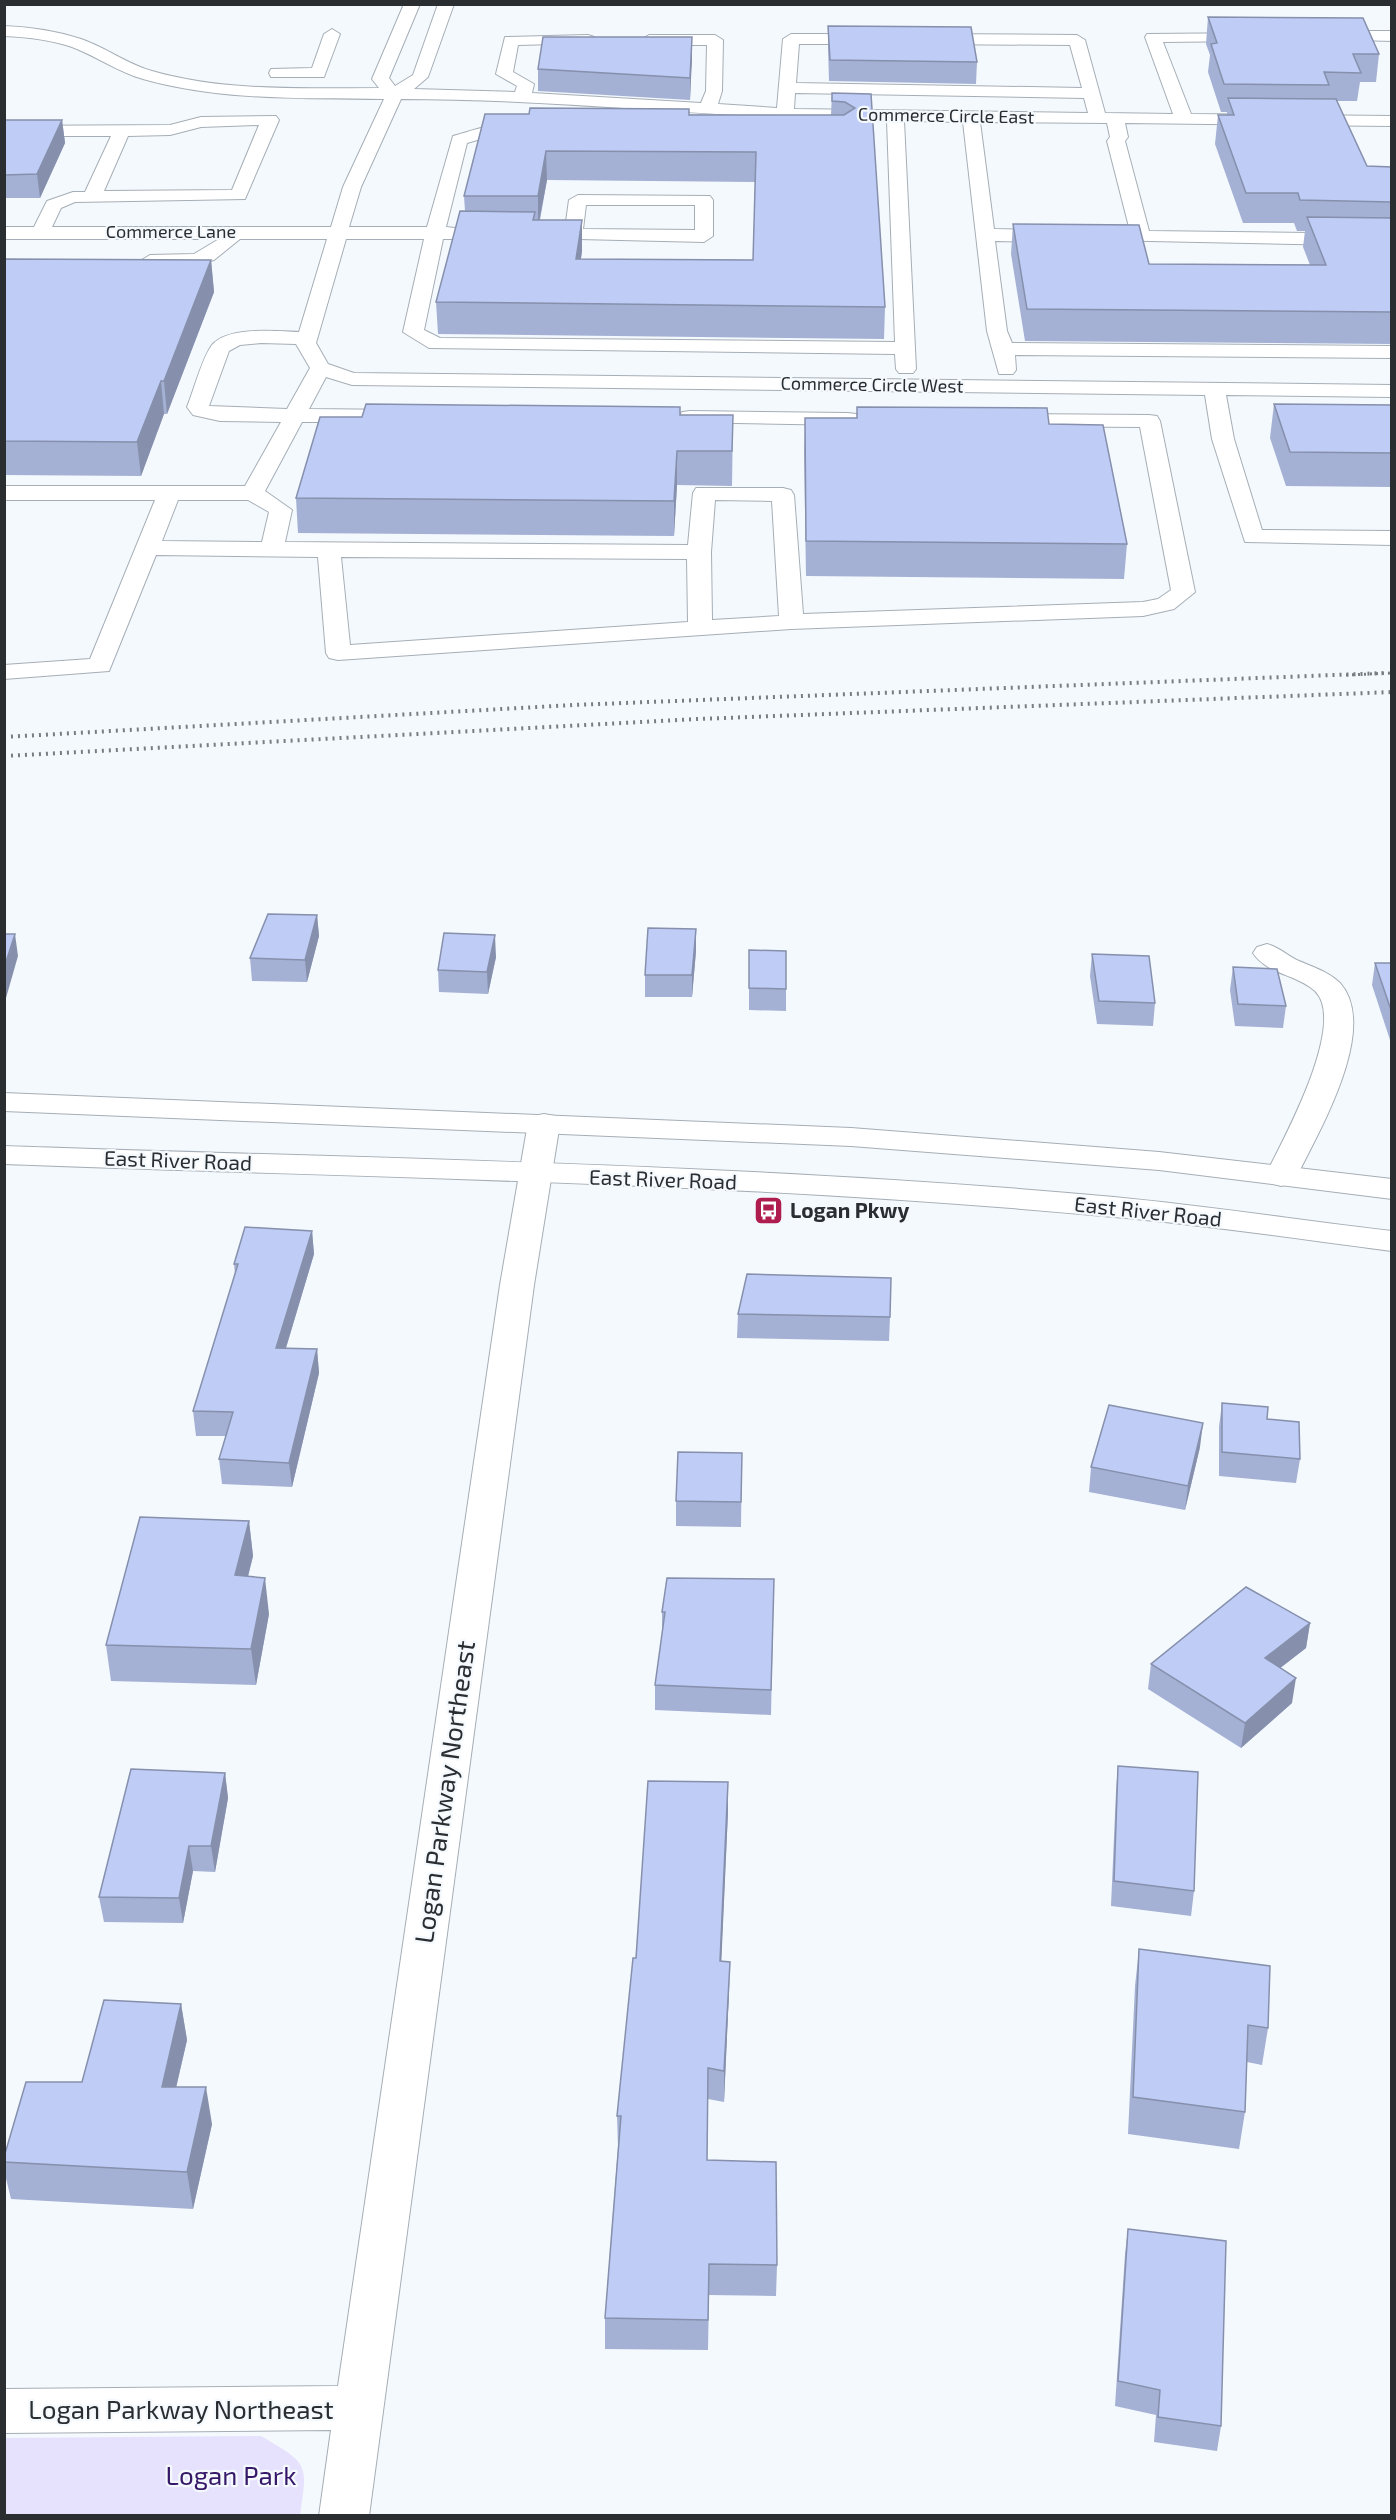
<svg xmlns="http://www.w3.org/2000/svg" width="1396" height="2520" font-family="'Exo 2',sans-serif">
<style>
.green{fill:#e6e1fc}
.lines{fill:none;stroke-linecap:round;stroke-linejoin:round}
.minor-casing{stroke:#a5aeb6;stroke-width:2}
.major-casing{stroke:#a5aeb6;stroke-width:2}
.minor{fill:#fff;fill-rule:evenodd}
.major{fill:#fff;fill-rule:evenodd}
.rail-far1{stroke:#787d80;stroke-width:3;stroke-dasharray:2 4;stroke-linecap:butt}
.rail{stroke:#787d80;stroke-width:4;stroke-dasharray:2 5;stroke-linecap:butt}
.wall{fill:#a4b0d4;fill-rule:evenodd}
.shaded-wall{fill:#8690ac}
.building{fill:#bfcdf6;stroke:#8690ac;stroke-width:1.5}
.labels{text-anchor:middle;stroke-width:4.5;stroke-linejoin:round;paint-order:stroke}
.far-street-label{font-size:18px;fill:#2a2e31;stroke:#f4f9fe}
.street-label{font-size:21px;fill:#2a2e31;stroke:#f4f9fe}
.poi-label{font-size:21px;font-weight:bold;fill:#2a2e31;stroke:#f4f9fe;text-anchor:start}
.near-street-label{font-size:26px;fill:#2a2e31;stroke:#f4f9fe}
.near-park-label{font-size:26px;fill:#361868;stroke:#f4f9fe}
</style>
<rect width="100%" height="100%" fill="#f4f9fe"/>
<path class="green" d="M261,2436C308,2464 308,2462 300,2515H5V2438Z"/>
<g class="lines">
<defs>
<g id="minor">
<path d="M404,4H420L389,78L395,86L413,75L438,4H454L428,77L414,89L515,92L517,86L496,74L505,37L588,35L594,37L596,40L594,43L518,45L513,72L534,84L532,93L701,103L706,91L707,45H649L641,40L649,35H715L723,40L722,91L718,104L777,108L783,39L791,34H874L882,39L874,44H799L796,83L1082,88L1070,45L928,44L920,39L928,34L1077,35L1085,40L1105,113L1173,114L1145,37L1147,34L1258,33L1260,36L1252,41L1163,42L1191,114L1392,116V126L1125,123L1128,137L1125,141L1149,231L1392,234V246L1101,240L1099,236L1101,232L1130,231L1107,141L1110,137L1107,123L980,122L994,229L1056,230L1065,236L1056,242L995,241L1007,331L1012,343L1392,346V358L1015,355L1016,370L1013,374H999L987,331L963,122L904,121L916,369L913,373H899L896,369L895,354L429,348L403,332L424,239H346L316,343L328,364L354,373L1392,385V397L1226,395L1234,439L1262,530L1392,531V545L1245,542L1212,439L1205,395L352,385L326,377L309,409L407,410L415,411L418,416L415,421L407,422H302L265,491L292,510L285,542L688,545L693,493L696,488H783L791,490L794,495L803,614L1143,602L1158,599L1171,590L1140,427L1005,426L997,425L994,420L997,415L1005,414L1149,415L1157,416L1160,421L1195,592L1174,609L1143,616L791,629L338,660L329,658L326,653L318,557L156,555L109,671L4,679V665L90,659L155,500H4V486H245L281,422L220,421L193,415L187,407C194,390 202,358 212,345C228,326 277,331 299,332L327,239H240L214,260L189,267H150L140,261L150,255L194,254L219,239H4V227H34L47,201L73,192H85L111,136H4V126L170,125L201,117L276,116L279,120L245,199L75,202L61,208L52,227H331L343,187L384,99C304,98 221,101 143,79C118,72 96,56 72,47C51,40 27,37 4,36V26C30,27 57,31 81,39C105,47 127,64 152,71C225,92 304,88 379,88L372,79ZM795,93L1084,98L1088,113L794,109ZM401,99C563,99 724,119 887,121L895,342L440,338L424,330L443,239H457L466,233L464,229L446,227L467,143L498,134H522L531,129C519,113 469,132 453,136L427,227H349L361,187ZM259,125L232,190L104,191L128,136L170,135L201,127ZM261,343L296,344L310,368L287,409L209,406L229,351L240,345ZM178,500H248L269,512L262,542L162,541ZM715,500L772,501L779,616L712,620L711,552ZM341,557L687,559L688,622L350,645Z"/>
<polygon points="332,29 340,34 324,77 271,77 269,73 271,69 312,68 324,34"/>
<polygon points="1327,31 1392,31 1392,41 1321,39 1319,36"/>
<path d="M578,195L710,196L713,200V236L704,242L537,238L535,234L537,230L565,229L569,200ZM586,205H695V230L583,229Z"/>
<polygon points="690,411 848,413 856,414 859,419 856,424 848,425 682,422 679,417 682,412"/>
<path d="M1267,944C1279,947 1288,956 1299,961C1313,967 1329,972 1340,983C1380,1028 1319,1131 1297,1176L1292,1183L1281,1186L1270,1183L1265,1176C1282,1142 1348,1023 1315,991C1296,974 1268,975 1253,953L1257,947Z"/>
<polygon points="544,1114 555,1116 560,1123 534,1285 369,2516 319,2516 331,2430 4,2433 4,2389 338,2386 500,1285 528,1123 533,1116"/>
</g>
<g id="major">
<polygon points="4,1093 851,1128 1159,1152 1392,1179 1392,1199 1159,1170 851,1146 4,1111"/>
<path d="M4,1146C374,1159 746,1163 1114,1197C1207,1206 1299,1220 1392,1231V1251C1299,1239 1207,1225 1114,1217C746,1182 374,1178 4,1164Z"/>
</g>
</defs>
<use href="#minor" class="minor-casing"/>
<use href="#major" class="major-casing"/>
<use href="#minor" class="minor"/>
<use href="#major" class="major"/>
<polyline class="rail-far1" points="1346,675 1392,673"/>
<g class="rail">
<polyline points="4,737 573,705 1385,673"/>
<polyline points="4,756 698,719 1392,692"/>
</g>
</g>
<g class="wall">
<polygon points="1208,17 1379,54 1376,82 1360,82 1357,101 1337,101 1367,166 1392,167 1392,344 1025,341 1011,254 1013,224 1149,264 1310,265 1303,247 1305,231 1297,231 1294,223 1243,223 1215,144 1218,115 1227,115 1227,112 1221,112 1208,72 1210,55 1206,44"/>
<polygon points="828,26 977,62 976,84 829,81 828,47"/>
<polygon points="692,37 690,100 538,91 538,69"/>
<path d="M832,93L871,94L885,307L884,339L438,334L436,302L465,211L464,196L485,114L831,115ZM547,180L755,182L753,260L581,259L582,251L540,220Z"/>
<polygon points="4,120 62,120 65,143 40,198 4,198"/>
<polygon points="4,259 211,260 214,292 167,414 164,414 141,476 4,475"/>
<polygon points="1274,404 1392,405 1392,487 1286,486 1270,438"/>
<polygon points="680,407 680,415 733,415 732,486 677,485 674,536 298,533 296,498 362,417"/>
<polygon points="857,407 1049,424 1127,544 1124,579 806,576 804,452 805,418 857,418"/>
<polygon points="317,915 319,936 307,982 252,981 250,958"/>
<polygon points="749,950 786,989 786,1011 749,1010"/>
<polygon points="696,951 692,997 645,997 645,975"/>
<polygon points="1092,954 1155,1003 1153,1026 1097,1024 1090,976"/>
<polygon points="496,957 488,994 439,992 438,970"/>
<polygon points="1375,963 1392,963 1392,1046 1372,985"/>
<polygon points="1233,967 1286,1006 1283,1028 1235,1026 1230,990"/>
<polygon points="312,1231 314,1254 286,1348 317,1349 319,1373 292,1487 222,1484 219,1459 226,1436 196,1436 193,1411 235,1274 234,1264"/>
<polygon points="738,1314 890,1317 889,1341 737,1338"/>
<polygon points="1222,1403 1267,1419 1300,1459 1296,1483 1219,1476 1219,1427"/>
<polygon points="1200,1447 1185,1510 1089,1492 1091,1467"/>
<polygon points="742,1453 741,1527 676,1526 676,1501"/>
<polygon points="249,1521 253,1556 248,1577 269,1614 256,1685 111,1681 106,1645"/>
<polygon points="774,1579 771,1715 655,1710 655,1685 662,1637 662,1612"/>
<polygon points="1310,1623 1306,1648 1280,1668 1292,1703 1241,1748 1148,1689 1151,1664"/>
<polygon points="1118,1766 1194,1891 1191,1916 1111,1906 1116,1791"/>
<polygon points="225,1773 228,1798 215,1872 193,1871 183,1923 104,1922 99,1897"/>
<polygon points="728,1812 721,1961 729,1992 724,2102 708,2099 707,2160 777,2265 776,2296 709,2295 708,2350 605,2349 605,2318 618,2147 617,2116 636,1958"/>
<polygon points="1139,1949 1268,2028 1262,2065 1247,2062 1245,2112 1239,2149 1128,2134 1135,1986"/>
<polygon points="181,2004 187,2040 176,2087 212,2124 193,2209 11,2199 4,2170 4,2157 82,2082"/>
<polygon points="1128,2229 1221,2426 1217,2451 1154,2442 1156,2415 1115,2406 1125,2254"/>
</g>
<g class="shaded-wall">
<polygon points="692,37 692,59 690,100 690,78"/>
<polygon points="62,120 65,143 40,198 37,174"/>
<polygon points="546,151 547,180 538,227 538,196"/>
<polygon points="582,220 582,251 576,290 576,259"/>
<polygon points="211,260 214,292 167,414 164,381"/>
<polygon points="161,381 164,414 141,476 137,442"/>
<polygon points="677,451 677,485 674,536 674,501"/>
<polygon points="317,915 319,936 307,982 305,960"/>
<polygon points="696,929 696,951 692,997 692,975"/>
<polygon points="15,934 18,956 6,998 4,990 4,968"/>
<polygon points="495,935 496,957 488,994 487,972"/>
<polygon points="312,1231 314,1254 279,1371 276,1348"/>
<polygon points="317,1349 319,1373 292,1487 289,1463"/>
<polygon points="1203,1423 1200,1447 1185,1510 1188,1486"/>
<polygon points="249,1521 253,1556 239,1611 235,1575"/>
<polygon points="265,1578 269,1614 256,1685 251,1649"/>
<polygon points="1310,1623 1306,1648 1261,1683 1265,1658"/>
<polygon points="1296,1678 1292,1703 1241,1748 1245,1723"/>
<polygon points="225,1773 228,1798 215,1872 211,1846"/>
<polygon points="728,1782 728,1812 720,1992 720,1961"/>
<polygon points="189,1846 193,1871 183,1923 179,1898"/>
<polygon points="730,1962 729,1992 724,2102 724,2071"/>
<polygon points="181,2004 187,2040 168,2123 162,2087"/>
<polygon points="206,2087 212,2124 193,2209 187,2172"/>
</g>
<g class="building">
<polygon points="1208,17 1363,18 1379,54 1353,54 1361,73 1324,72 1329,85 1224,84 1211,44 1217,43"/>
<polygon points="828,26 971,27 977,62 830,60"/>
<polygon points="543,37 692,37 690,78 538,69"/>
<polygon points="832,93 871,94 885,307 436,302 460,211 535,212 533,220 582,220 576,259 753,260 756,152 546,151 538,196 464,196 485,114 529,114 530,108 689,109 689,115 844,115 855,108 845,102 832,101"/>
<polygon points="1228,98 1336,99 1367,166 1392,167 1392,202 1300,200 1298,193 1246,193 1218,115 1234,115"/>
<polygon points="4,120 62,120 37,174 4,175"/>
<polygon points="1307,217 1392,218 1392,312 1027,309 1013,224 1139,225 1149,264 1326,265"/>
<polygon points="4,259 211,260 164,381 161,381 137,442 4,441"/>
<polygon points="366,404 680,407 680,415 733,415 732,451 677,451 674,501 296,498 320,417 362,417"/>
<polygon points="1274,404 1392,405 1392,453 1290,452"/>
<polygon points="857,407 1047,408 1049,424 1103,425 1127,544 806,541 805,418 857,418"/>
<polygon points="268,914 317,915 305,960 250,958"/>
<polygon points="648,928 696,929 692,975 645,975"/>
<polygon points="444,933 495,935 487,972 438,970"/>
<polygon points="4,934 15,934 4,968"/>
<polygon points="749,950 786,951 786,989 749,988"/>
<polygon points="1092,954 1149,956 1155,1003 1099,1001"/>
<polygon points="1375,963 1392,963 1392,1013"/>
<polygon points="1233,967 1277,969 1286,1006 1238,1004"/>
<polygon points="245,1227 312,1231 276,1348 317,1349 289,1463 219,1459 233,1412 193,1411 238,1264 234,1264"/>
<polygon points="747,1274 891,1278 890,1317 738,1314"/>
<polygon points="1222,1403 1268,1407 1267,1419 1299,1422 1300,1459 1222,1452"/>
<polygon points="1109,1405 1203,1423 1188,1486 1091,1467"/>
<polygon points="678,1452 742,1453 741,1502 676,1501"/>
<polygon points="140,1517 249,1521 235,1575 265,1578 251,1649 106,1645"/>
<polygon points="667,1578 774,1579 771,1690 655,1685 665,1612 662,1612"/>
<polygon points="1246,1587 1310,1623 1265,1658 1296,1678 1245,1723 1151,1664"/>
<polygon points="1118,1766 1198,1772 1194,1891 1114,1881"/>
<polygon points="131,1769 225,1773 211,1846 189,1846 179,1898 99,1897"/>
<polygon points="648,1781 728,1782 720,1961 730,1962 724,2071 708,2068 707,2160 776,2162 777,2265 709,2264 708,2320 605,2318 621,2116 617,2116 633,1958 636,1958"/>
<polygon points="1139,1949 1270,1966 1268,2028 1248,2025 1245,2112 1133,2097"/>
<polygon points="104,2000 181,2004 162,2087 206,2087 187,2172 4,2162 4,2157 26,2082 82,2082"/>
<polygon points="1128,2229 1226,2241 1221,2426 1158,2417 1160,2390 1118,2381"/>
</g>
<defs>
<symbol id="bus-square" viewBox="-11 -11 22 22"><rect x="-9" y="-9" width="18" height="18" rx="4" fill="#af1d4e" stroke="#f4f9fe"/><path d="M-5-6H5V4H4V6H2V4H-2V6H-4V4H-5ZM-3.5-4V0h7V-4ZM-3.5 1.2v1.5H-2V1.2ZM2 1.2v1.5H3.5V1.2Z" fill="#fff"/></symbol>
</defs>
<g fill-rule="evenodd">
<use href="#bus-square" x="752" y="1194" width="33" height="33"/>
</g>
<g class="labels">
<g class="far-street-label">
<text transform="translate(946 116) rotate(1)" y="6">Commerce Circle East</text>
<text x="171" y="238">Commerce Lane</text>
<text transform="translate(872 385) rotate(1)" y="6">Commerce Circle West</text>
</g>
<g class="street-label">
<text transform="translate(178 1161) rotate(2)" y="7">East River Road</text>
<text transform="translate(663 1180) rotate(2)" y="7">East River Road</text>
<text transform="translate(1148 1212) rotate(6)" y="7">East River Road</text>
</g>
<g class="poi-label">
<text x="790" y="1218">Logan Pkwy</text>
</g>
<g class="near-street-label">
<text transform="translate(445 1792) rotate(-82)" y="9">Logan Parkway Northeast</text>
<text x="181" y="2419">Logan Parkway Northeast</text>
</g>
<g class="near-park-label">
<text x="231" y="2485">Logan Park</text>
</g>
</g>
<rect width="1396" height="2520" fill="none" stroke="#2a2e31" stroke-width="12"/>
</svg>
